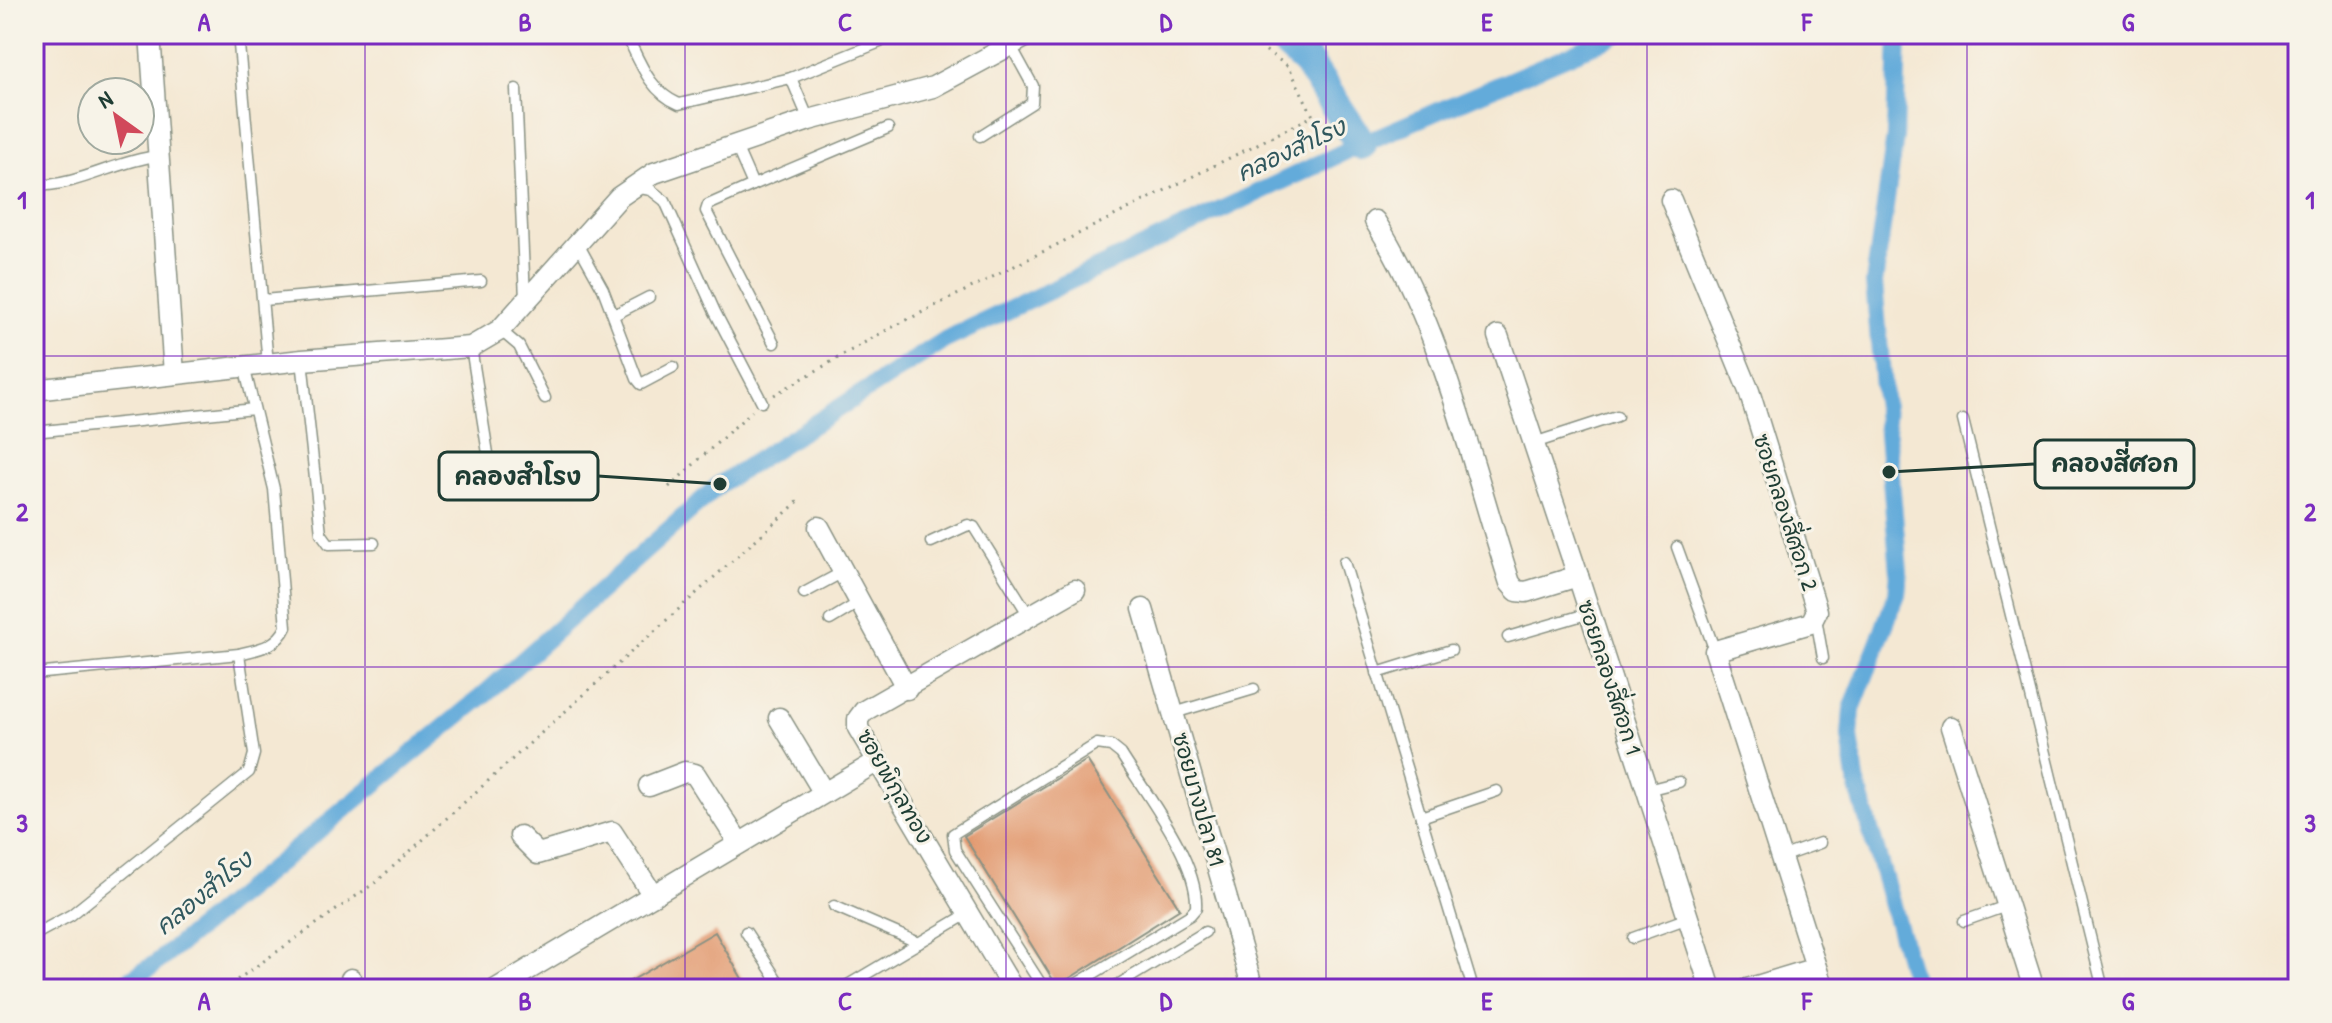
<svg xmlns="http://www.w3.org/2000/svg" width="2332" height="1023" font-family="'Patrick Hand','Playpen Sans Thai',sans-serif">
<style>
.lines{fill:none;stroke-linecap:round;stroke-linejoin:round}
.canal{stroke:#64abda;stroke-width:18}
.river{stroke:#64abda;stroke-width:32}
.building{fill:#e1956a}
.lane-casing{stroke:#8a9284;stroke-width:13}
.street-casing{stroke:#8a9284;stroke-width:23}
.path{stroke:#8a9284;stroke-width:3;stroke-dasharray:2 6;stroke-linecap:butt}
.lane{stroke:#fff;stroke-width:10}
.street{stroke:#fff;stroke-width:20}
.grid{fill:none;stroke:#7b2cbf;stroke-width:2;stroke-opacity:0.55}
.labels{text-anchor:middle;stroke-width:6;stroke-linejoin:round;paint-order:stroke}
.street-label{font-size:22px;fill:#1f3d34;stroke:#f7f3e8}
.water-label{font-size:24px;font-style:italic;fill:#30585e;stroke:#f7f3e8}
.leader{fill:none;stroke:#1f3d34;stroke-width:3}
.callout-dot{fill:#1f3d34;stroke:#f7f3e8;stroke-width:3}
.callout{fill:#f7f3e8;stroke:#1f3d34;stroke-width:3}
.callout-label{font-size:24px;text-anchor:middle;font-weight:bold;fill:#1f3d34}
.neatline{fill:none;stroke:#7b2cbf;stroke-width:3}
.grid-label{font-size:26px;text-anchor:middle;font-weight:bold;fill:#7b2cbf}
</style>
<rect width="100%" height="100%" fill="#f7f3e8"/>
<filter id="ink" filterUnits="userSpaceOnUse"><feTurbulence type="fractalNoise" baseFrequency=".0125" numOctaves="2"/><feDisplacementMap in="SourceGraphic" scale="16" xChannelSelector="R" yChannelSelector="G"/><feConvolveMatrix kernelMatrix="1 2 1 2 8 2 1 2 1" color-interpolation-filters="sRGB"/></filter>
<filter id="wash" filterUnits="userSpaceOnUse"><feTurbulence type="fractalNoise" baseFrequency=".006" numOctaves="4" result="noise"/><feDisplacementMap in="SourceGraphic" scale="32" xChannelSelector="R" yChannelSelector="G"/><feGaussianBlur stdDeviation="1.8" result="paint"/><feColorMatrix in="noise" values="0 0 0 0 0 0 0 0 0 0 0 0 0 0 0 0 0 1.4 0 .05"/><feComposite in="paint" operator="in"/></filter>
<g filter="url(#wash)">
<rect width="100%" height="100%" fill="#f4e8d3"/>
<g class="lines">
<g class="canal">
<polyline points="1898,34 1895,137 1874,283 1899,572 1897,594 1852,709 1850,736 1856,780 1916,989"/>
<polyline points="115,989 155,964 479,699 720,484 945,340 1361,144 1618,34"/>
</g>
<polyline class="river" points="1276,34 1307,62 1361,144"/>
</g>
<g id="blocks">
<g class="building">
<polygon points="1087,760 1180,909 1057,986 964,836"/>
<polygon points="715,932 748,989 617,989"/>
</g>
</g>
</g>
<g filter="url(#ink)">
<use href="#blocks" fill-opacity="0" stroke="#8a9284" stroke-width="2"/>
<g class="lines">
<defs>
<g id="lane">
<polyline points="238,34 268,364"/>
<path d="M626,34C640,62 649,91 679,104L791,78"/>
<polyline points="516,89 525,299"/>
<polyline points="809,120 791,78 880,42 889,34"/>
<polyline points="980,136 1032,103 1033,86 1011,46"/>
<polyline points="735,144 753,185 888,128"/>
<polyline points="753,185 708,205 706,211 774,343"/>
<path d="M34,186C82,185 112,162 157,156"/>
<polyline points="634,187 651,190 665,201 715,312 762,402"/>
<polyline points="578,244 603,289 637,379 641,384 673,367"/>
<polyline points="263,300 481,281"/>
<polyline points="614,315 649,297"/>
<polyline points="500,330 519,346 545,398"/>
<polyline points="471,347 490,466"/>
<polyline points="302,360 321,533 329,544 374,543"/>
<polyline points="1963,420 2103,989"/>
<polyline points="34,432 254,409"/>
<polyline points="1534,443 1617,416"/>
<polyline points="931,542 968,525 974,527 1030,617"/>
<polyline points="1677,547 1715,651"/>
<polyline points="1344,562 1473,989"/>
<polyline points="804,593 843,572"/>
<polyline points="1816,618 1823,658"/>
<polyline points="830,620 860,602"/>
<polyline points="1508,637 1590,613"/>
<polyline points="1377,673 1451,650"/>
<path d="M34,674L239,654C258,649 277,647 286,627L274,489L244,366"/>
<polyline points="1174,713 1254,689"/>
<polyline points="1647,790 1679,782"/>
<polyline points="1421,817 1497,791"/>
<polyline points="1781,857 1820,843"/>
<polyline points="834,906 919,943"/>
<polyline points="1964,921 2009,905"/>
<polyline points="746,932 783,989"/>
<polyline points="34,935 71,915 249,772 254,754 239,654"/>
<polyline points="1633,938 1688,918"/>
<polyline points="841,989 969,913"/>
<path d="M1044,989L955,850L953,834L1097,744L1111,746L1121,754C1145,793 1199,861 1196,908L1190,915L1068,989"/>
<polyline points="1111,989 1205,932"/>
<polyline points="1427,989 1431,989"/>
</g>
<g id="street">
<polyline points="150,34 174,374"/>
<polyline points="1671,200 1749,391 1817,611 1811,623 1715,651 1823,989"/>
<path d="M1375,221C1441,324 1472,465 1510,583L1517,591L1526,592L1578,576L1711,989"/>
<polyline points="1498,336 1578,576"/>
<polyline points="34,390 302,360 471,347 500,330 619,197 654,173 809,120 933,87 1031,34"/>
<polyline points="819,527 907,689"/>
<polyline points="1143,609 1253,989"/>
<polyline points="779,718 824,793"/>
<polyline points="1951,727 2034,989"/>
<polyline points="649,786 685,772 695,774 739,843"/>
<polyline points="520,836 538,854 612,832 653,895"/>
<polyline points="351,979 356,989"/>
<polyline points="496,989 878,761"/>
<polyline points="1013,989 858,728 858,719 864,711 1075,590"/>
<polyline points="1747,989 1816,968"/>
</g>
</defs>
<use href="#lane" class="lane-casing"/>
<use href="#street" class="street-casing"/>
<g class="path">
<polyline points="774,395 881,333 1313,116 1289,67 1242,34"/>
<polyline points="669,487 752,411"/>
<polyline points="224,989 376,882 802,498"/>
</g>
<use href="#lane" class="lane"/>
<use href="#street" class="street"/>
</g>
</g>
<path class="grid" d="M365,34V989M685,34V989M1006,34V989M1326,34V989M1647,34V989M1967,34V989M34,356H2298M34,667H2298"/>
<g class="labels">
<g class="street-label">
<text transform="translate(1786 512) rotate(72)" y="8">ซอยคลองสี่ศอก 2</text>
<text transform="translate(1610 677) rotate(72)" y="8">ซอยคลองสี่ศอก 1</text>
<text transform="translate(895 786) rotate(60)" y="8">ซอยพิกุลทอง</text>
<text transform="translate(1199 799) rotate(74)" y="8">ซอยบางปลา 81</text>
</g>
<g class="water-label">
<text transform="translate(1291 150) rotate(-25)" y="8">คลองสำโรง</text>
<text transform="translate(204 893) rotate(-39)" y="8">คลองสำโรง</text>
</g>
</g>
<path class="leader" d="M1889 472L2035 464M720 484L598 476"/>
<g class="callout-dot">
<circle cx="1889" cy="472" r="8"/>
<circle cx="720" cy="484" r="8"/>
</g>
<g class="callout">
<rect x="2035" y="440" width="159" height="48" rx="8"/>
<rect x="439" y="452" width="159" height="48" rx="8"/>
</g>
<g class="callout-label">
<text x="2115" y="472">คลองสี่ศอก</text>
<text x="518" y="485">คลองสำโรง</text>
</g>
<rect width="2332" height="1023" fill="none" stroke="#f7f3e8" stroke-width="88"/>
<g transform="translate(116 116) rotate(327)"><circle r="38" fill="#f7f3e8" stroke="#a1aaa0" stroke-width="2"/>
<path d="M0-6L14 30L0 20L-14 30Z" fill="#d1495b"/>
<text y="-12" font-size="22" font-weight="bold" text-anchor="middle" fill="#1f3d34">N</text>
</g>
<rect x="44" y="44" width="2244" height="935" class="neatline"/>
<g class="grid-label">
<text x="204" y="31">A</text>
<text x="525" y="31">B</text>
<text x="845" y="31">C</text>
<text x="1166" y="31">D</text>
<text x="1487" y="31">E</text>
<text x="1807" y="31">F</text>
<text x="2128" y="31">G</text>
<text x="22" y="209">1</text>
<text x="2310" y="209">1</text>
<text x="22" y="521">2</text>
<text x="2310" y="521">2</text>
<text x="22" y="832">3</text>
<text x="2310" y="832">3</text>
<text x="204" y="1010">A</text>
<text x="525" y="1010">B</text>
<text x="845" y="1010">C</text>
<text x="1166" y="1010">D</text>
<text x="1487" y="1010">E</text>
<text x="1807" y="1010">F</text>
<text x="2128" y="1010">G</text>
</g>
</svg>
